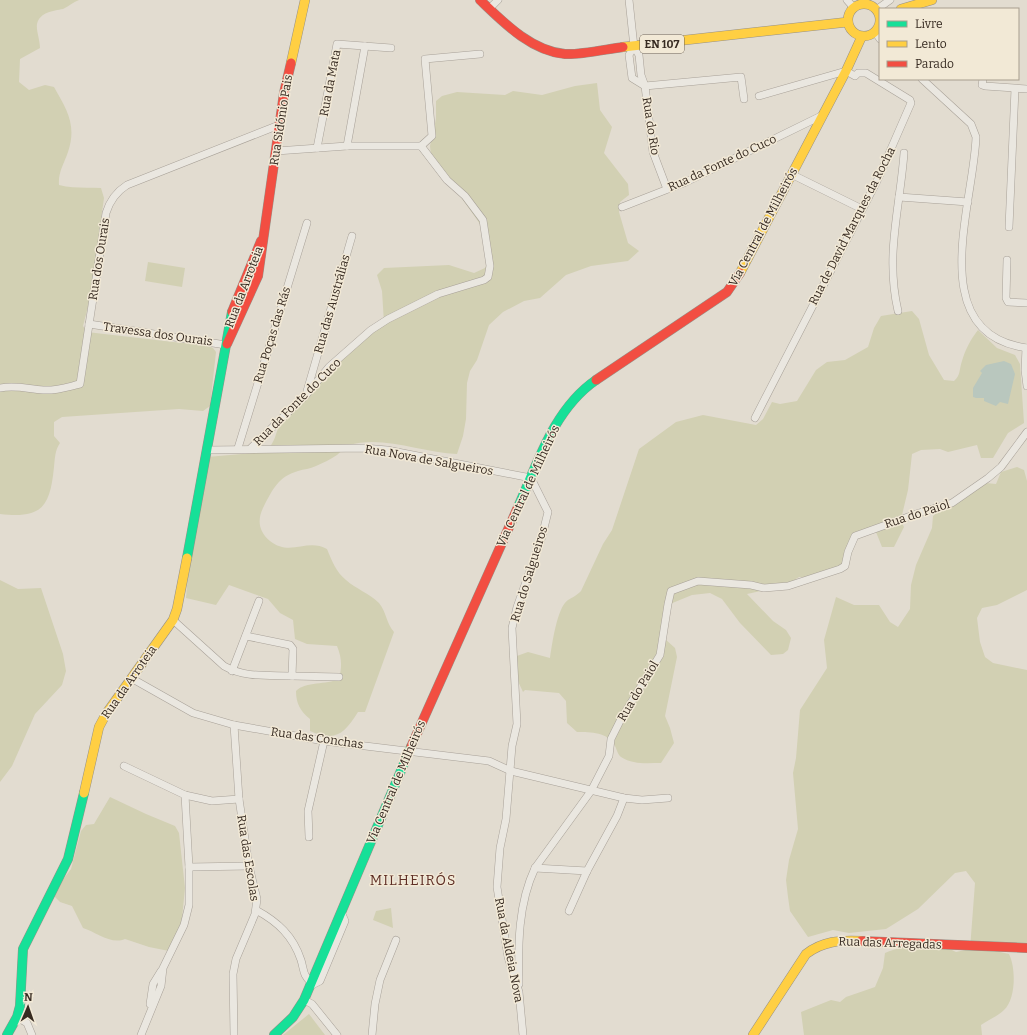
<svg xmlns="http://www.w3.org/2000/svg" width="1027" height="1035" font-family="Bitter,serif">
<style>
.green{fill:#d2d0b3}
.water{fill:#b9c7be}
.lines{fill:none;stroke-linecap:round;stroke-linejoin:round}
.street-casing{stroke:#a8a198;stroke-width:8}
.fast-casing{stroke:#979188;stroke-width:10}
.slow-casing{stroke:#979188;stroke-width:10}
.jam-casing{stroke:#979188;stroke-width:10}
.street{stroke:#eae7e0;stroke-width:7}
.fast{stroke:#16e098;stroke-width:9}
.slow{stroke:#ffcf43;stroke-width:9}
.jam{stroke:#f24e42;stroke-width:9}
.labels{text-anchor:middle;stroke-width:3;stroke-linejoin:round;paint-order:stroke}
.shield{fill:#f2e9d6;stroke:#6e6357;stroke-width:1}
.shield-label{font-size:11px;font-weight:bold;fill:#362a21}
.street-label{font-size:12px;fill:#362a21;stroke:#f2e9d6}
.quarter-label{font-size:14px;letter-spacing:1px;fill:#5e2e25;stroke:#f2e9d6}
</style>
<rect width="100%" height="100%" fill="#e2dcd0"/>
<g class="green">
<path d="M0,0H79C73,2 68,7 63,9C53,11 40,12 37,24C36,30 40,40 40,48L20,59L19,82L29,90L45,85L54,87C67,110 77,125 68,152C64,164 58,172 59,185C73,189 86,187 101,188L104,198L90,299L83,326L87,332L182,343H203L213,348L216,352L210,406L203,411L179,409L62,417L54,422V436L60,443C55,450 55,458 54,467C50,506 43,519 0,514Z"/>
<path d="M597,83L600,110L612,127L604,153L628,184L629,195L620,202L619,212L628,243L639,251L628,261L591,266L566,275L540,298L524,301L503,312L489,325L477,360L470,371L467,383L466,419L463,436L457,454C423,453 383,435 349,445C344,447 341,452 337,455C331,459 323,463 316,466C310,469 304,469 298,471C278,477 273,489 264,506C257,519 258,531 270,541C290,557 307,538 327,549C332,561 336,572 346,580C356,589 369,593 379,603C387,613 386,623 394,632L365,712H358C344,734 336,742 310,731V719C300,711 296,703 296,691C306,681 326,685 339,679C342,667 342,658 337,646L307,644L295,639L293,620L280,613L268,599L229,585L216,605L186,598L189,562L207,457L264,452C278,442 274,430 284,418C314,383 349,354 384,323L382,291L377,275L384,268L449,265L474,273L485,268L488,263L480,224L431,155L430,146L436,119V101L442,96L457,92L505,95L513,91L542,95L575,86Z"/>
<polygon points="148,262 185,268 182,287 145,281"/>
<path d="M912,311L919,319L929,355L944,380L954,381C961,375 959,369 962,361C965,350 971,339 978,330L997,348L1015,355L1020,364L1024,423L1008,433L993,458H981L977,445L948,452L940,449L921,450L912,454L908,490L902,515L899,517L904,527L894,547H882L876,532H863L851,540L846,560L838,568L813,577H799L787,585L747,594L773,621L786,630L791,638L788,650L783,654L771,655L740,623L722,599L710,593L692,595L670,604L665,639L675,648L677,657L665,716L670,728L674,743L661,763C648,763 633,765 621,757C618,755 617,750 615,746C608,732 591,732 577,732L567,723L566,701L559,693L525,690L523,692L510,664L514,657L528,652L550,658C552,645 557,607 568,600C573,597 576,596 581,591L603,544L612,530L639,449L676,422L703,415L756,425L763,419L772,402L780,404L797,401L816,370L827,362L845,360L868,347L874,328L881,316Z"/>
<path d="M1017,467L1024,470L1027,481V590L997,605L982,608L977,618L980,642L985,657L993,663L1027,670V944L1005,946L1000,952L1009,954C1016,968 1016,999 1004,1010C998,1016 988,1020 981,1025L982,1035H804L801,1012L831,1000L840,1002L846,997L875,987L883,968L885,953C905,944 936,941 956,952L970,949L975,883L966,871L955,873L918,909L886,929L849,933L833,930L808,937L790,911L788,897L786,880L789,860L798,829L793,773L796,758L800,710L827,668L824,640L836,597L854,605H879L890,622L898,627L910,609L911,585L916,565L932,528L933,516L976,482L996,484L1001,472Z"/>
<polygon points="0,580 18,589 41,588 63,654 66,671 62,685 35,714 12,766 0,782"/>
<path d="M110,797L146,814L175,826L179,833L185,888L181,928L169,951L149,947L125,939C111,945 96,932 83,928L72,906L60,902L52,894L71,869L81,831L86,825L94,824Z"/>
<polygon points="391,908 393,928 373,920 376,911"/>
<polygon points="309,1014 325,1035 283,1035"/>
</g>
<polygon class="water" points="1004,361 1011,364 1015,374 1008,404 1000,402 996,406 984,401 984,398 976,398 973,397 973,388 982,373 980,371 986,365"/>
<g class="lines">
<defs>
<g id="street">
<polyline points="629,0 634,47 639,55 641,75 645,86 653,152 667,189"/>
<polyline points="847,0 854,8"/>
<polyline points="489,9 498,0"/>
<polyline points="876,10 890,0"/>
<polyline points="875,32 880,39"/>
<polyline points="634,47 629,55 632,78 645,86"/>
<path d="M922,79L971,124L976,137C974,203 923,334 1027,348"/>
<polyline points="983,79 982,85 985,86 1027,89"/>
<polyline points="645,86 741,77 744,99"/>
<polyline points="347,146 365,46"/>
<polyline points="317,148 337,44 391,48"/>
<polyline points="276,151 347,146 421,146 432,136 425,59 480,54"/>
<polyline points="791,174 862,209"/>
<polyline points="899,197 968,202"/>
<polyline points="622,207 686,182 821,116"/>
<polyline points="1009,227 1015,89"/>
<polyline points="1007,260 1006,298 1008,302 1027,303"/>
<path d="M898,311C885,255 900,208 904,153"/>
<polyline points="89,324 226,345"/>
<polyline points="1026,348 1025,370 1027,386"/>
<path d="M0,388C16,385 28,389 43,390C56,391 67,387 80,384L106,213C110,200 116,192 127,185L279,125"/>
<polyline points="307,391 352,236"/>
<polyline points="755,418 877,181 911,103 910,100 866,73 858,73 855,76 846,71 759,96"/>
<polyline points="238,448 307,223"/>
<polyline points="251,448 306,395 329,367 371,330 388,319 438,294 484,280 488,277 490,266 483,220 465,196 447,180 421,146"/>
<polyline points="207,450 364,448 387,450 531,478 548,512 541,540 517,607 512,628 517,724 512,746 506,819 500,848 497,887 508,957 519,992 523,1035"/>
<path d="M173,620L224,666C245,678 268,675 292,676L293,649L290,645L246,636"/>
<polyline points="232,671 259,601"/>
<polyline points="292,676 339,677"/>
<polyline points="131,678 193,713 234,725 324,741 489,761 511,771 624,798 642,800 668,798"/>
<polyline points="234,725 239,799 249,866 257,899 255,914 236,959 233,974 234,1035"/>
<polyline points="124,766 185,795 212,801 239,799"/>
<polyline points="309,837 308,811 324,741"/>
<polyline points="189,867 249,866"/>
<polyline points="535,868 587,871"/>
<path d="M256,910C278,922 293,936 301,960C304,970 303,976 311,982"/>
<polyline points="569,911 587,871 617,816 624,798"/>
<path d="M519,984C518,945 518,904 535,868L591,791L609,756L611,739L621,719L660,655L668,604L671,591L698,581L751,585L764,588L788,586L840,569L845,566L848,552L855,536L919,513L952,503L988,478L1001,467L1027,432"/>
<polyline points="310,986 320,981 345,921 341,912"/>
<polyline points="304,1000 312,1004 337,1035"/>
<polyline points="150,1004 153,984 161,971"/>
<polyline points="17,1017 27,1023 32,1035"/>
<polyline points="141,1035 161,986 163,968 184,925 189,905 189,867 185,795"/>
<polyline points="372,1035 375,1004 380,980 396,940"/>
</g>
<g id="fast">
<path d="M518,507C538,462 554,409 596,380"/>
<polyline points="187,558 232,312"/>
<polyline points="7,1035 17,1017 20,1006 23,949 68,859 84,793"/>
<polyline points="274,1035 293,1017 304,1000 411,747"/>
</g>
<g id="slow">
<circle cx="864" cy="20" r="16"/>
<polyline points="901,9 932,0"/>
<polyline points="623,47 848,22"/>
<polyline points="291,63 305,0"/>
<polyline points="740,273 846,71 862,36"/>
<polyline points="84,793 99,727 106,714 173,620 177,609 187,558"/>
<path d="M753,1035L806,954C823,941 840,940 861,941"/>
</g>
<g id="jam">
<path d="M480,0C503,22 531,51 565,54C580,55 607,49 623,47"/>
<polyline points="232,312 261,241"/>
<polyline points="227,344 258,276 284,93 291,63"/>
<polyline points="596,380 727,292 740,273"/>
<polyline points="411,747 518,507"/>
<polyline points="861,941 1027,948"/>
</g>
</defs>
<use href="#street" class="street-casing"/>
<use href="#fast" class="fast-casing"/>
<use href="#slow" class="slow-casing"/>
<use href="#jam" class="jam-casing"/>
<use href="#street" class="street"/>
<use href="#fast" class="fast"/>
<use href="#slow" class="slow"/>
<use href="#jam" class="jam"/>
</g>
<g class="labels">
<rect class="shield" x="640" y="35" width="44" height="18" rx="3"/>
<g class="shield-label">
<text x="662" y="48">EN 107</text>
</g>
<g class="street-label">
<text transform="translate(330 83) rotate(-79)" y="4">Rua da Mata</text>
<text transform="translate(281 120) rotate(-81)" y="4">Rua Sidónio Pais</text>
<text transform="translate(651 126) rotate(81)" y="4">Rua do Rio</text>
<text transform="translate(722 163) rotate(-25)" y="4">Rua da Fonte do Cuco</text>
<text transform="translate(852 226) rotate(-63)" y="4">Rua de David Marques da Rocha</text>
<text transform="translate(763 227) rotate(-62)" y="4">Via Central de Milheirós</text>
<text transform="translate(99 259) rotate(-81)" y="4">Rua dos Ourais</text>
<text transform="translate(244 287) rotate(-69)" y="4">Rua da Arroteia</text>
<text transform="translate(332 304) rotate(-74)" y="4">Rua das Austrálias</text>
<text transform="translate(158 334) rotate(8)" y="4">Travessa dos Ourais</text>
<text transform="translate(272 335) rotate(-73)" y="4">Rua Poças das Rás</text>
<text transform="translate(297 402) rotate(-45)" y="4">Rua da Fonte do Cuco</text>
<text transform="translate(429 460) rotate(10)" y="4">Rua Nova de Salgueiros</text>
<text transform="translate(528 486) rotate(-65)" y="4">Via Central de Milheirós</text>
<text transform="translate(917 514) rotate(-18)" y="4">Rua do Paiol</text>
<text transform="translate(529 574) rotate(-73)" y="4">Rua do Salgueiros</text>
<text transform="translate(129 682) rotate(-55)" y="4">Rua da Arroteia</text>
<text transform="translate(638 691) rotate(-59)" y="4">Rua do Paiol</text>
<text transform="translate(317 738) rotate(8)" y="4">Rua das Conchas</text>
<text transform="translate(396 782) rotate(-67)" y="4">Via Central de Milheirós</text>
<text transform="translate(248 858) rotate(81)" y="4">Rua das Escolas</text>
<text transform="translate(890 943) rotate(2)" y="4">Rua das Arregadas</text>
<text transform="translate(509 950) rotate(79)" y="4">Rua da Aldeia Nova</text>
</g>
<g class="quarter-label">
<text x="413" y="885">MILHEIRÓS</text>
</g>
</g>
<rect x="879" y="8" width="140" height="72" fill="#f2e9d6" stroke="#a79d8e"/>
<rect x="887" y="21" width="20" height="6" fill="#16e098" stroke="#a79d8e"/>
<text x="915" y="28" font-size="12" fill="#362a21">Livre</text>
<rect x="887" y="41" width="20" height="6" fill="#ffcf43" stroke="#a79d8e"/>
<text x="915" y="48" font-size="12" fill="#362a21">Lento</text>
<rect x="887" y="61" width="20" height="6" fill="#f24e42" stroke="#a79d8e"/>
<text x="915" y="68" font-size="12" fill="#362a21">Parado</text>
<g transform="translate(28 1007) rotate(2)" stroke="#f2e9d6" stroke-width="3" paint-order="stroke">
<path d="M0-3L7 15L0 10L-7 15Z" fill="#362a21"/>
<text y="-6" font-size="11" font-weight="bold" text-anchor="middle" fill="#362a21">N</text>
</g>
</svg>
